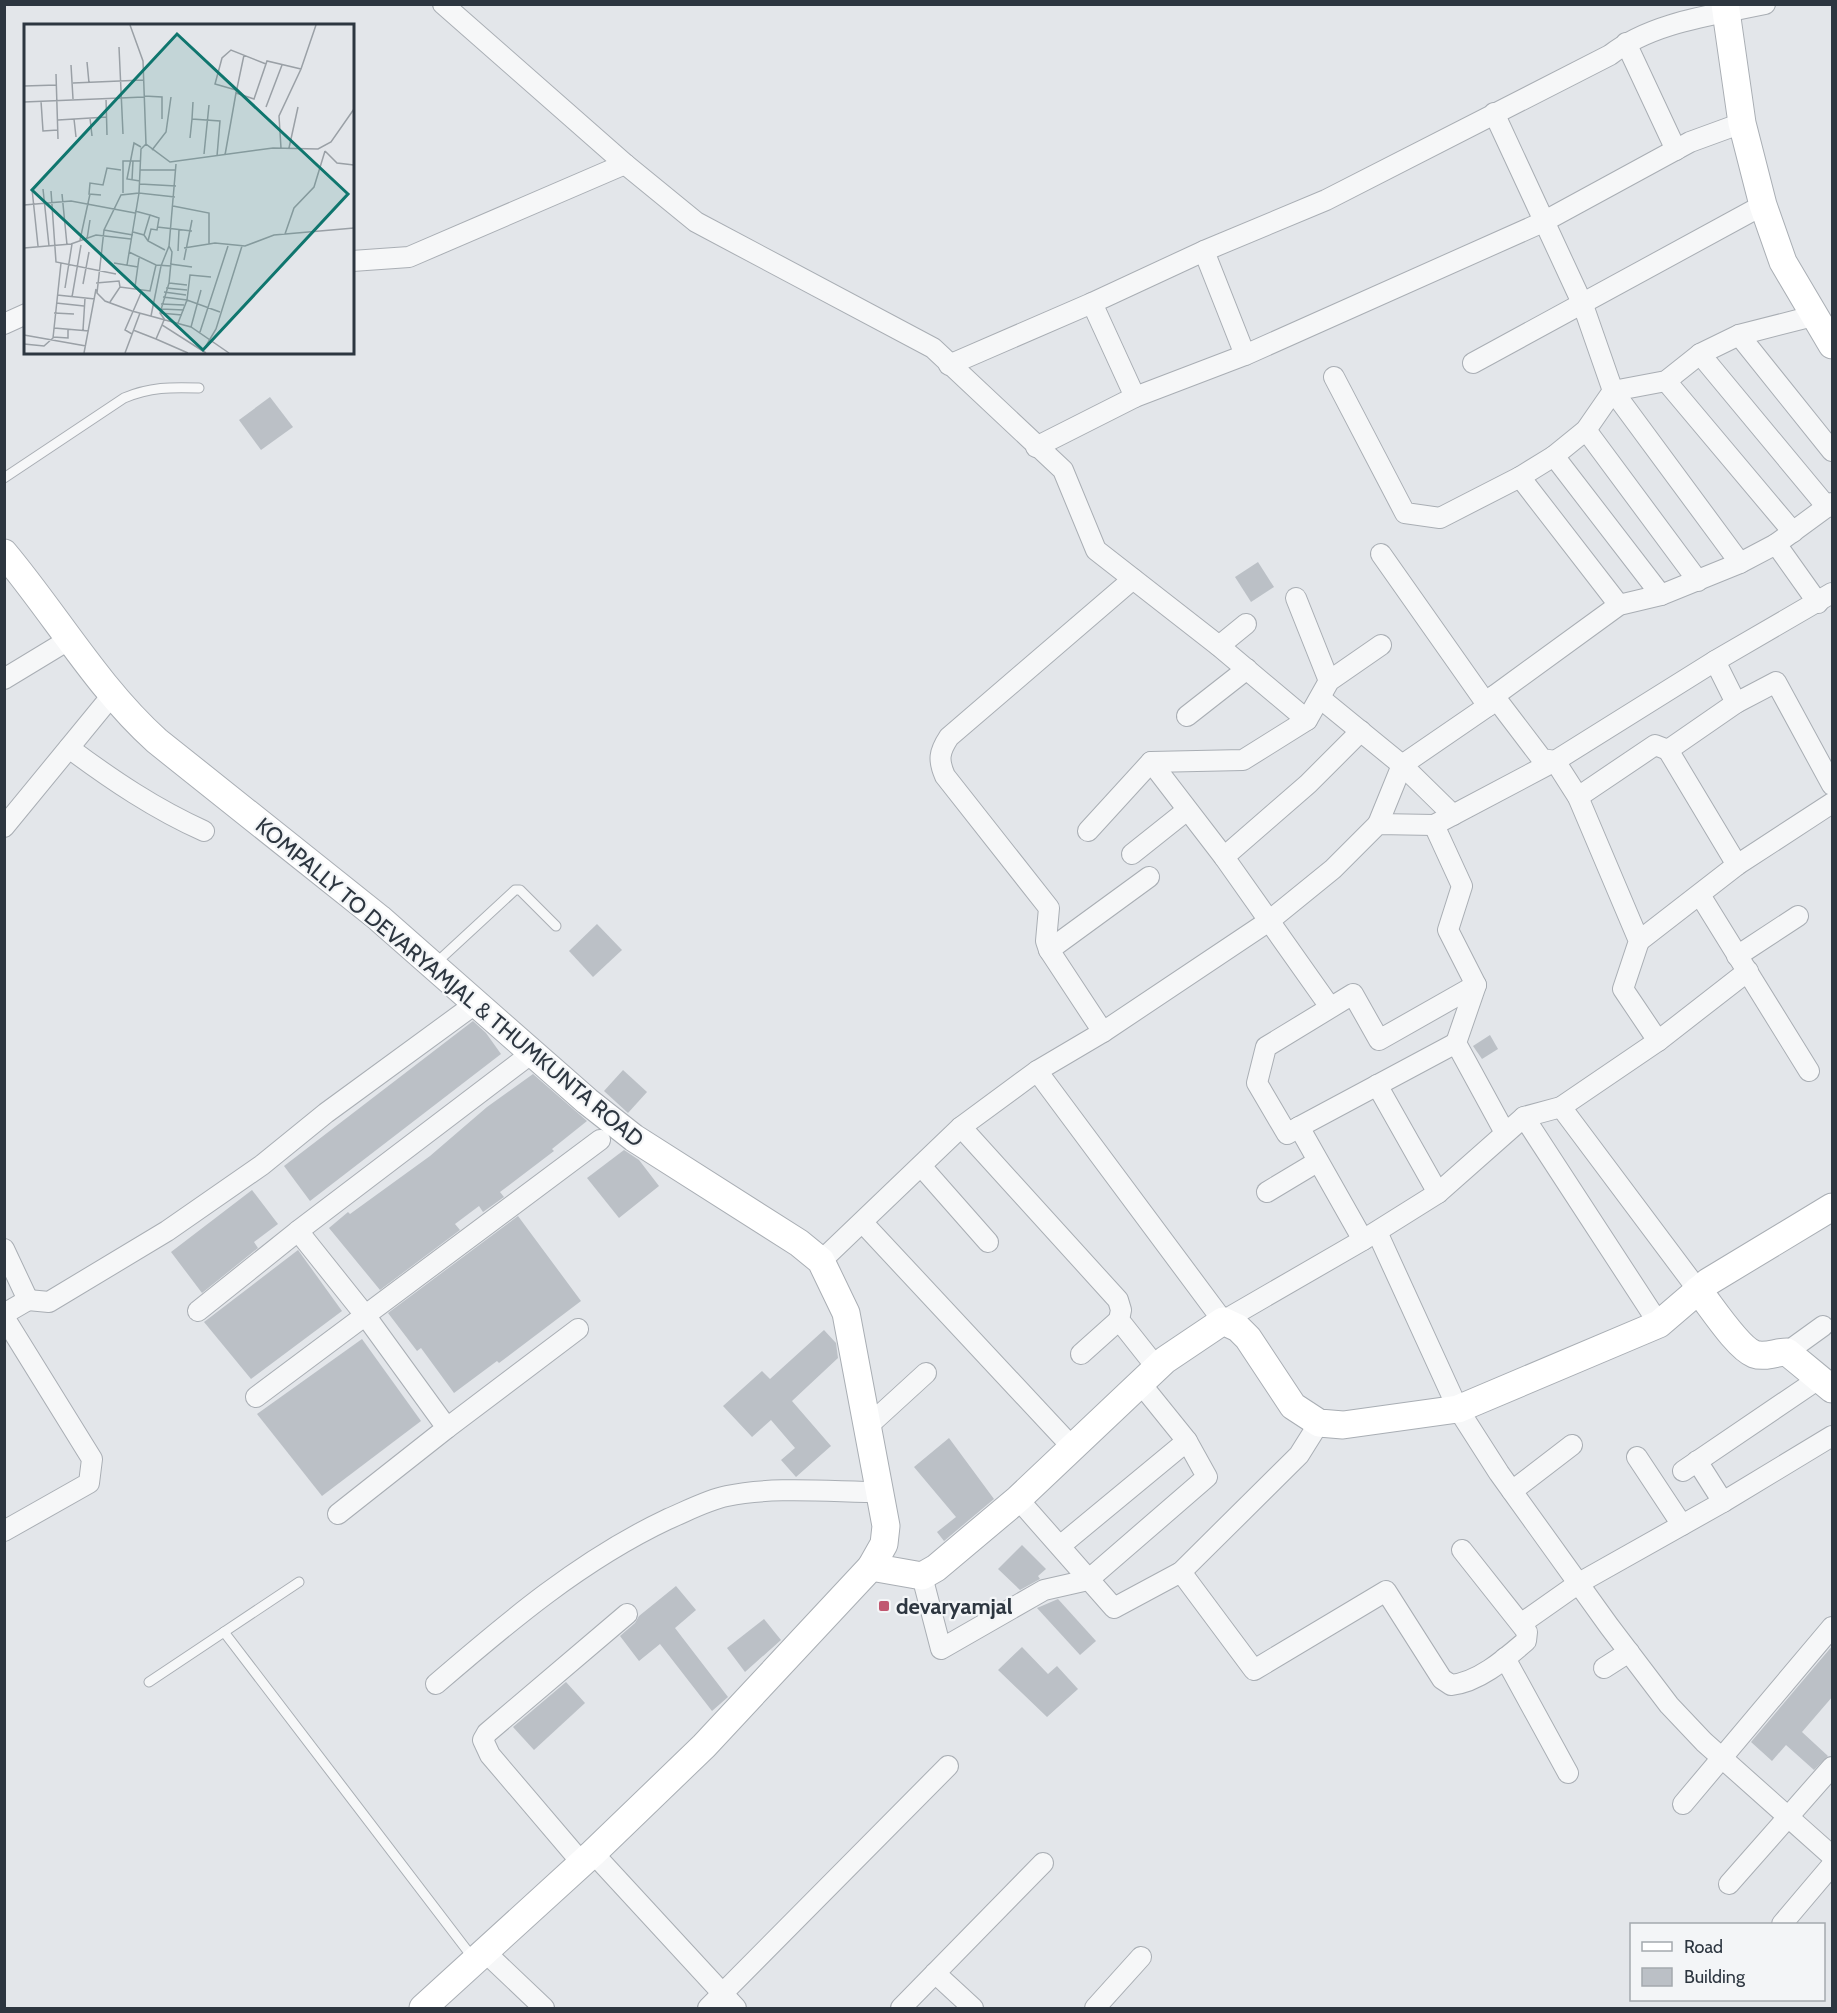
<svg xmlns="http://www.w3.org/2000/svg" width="1837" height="2013" font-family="Cabin,sans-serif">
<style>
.building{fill:#bbc0c6}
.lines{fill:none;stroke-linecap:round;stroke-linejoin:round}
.lane-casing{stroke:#a9aeb4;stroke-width:11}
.street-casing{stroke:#a9aeb4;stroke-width:22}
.secondary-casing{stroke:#a9aeb4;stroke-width:29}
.lane{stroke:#f6f7f8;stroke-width:9}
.street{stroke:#f6f7f8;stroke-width:20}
.secondary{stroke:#fff;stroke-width:27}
.poi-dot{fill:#c05770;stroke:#f3f5f7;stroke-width:2}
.labels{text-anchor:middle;stroke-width:4.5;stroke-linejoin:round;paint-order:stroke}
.street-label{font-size:22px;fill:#2d3640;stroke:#f3f5f7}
.poi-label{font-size:22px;font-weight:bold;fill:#2d3640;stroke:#f3f5f7;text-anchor:start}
.inset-road{fill:none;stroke:#9aa0a6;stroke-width:1.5}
.view{fill:#0f766e;fill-opacity:0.15;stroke:#0f766e;stroke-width:3}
.inset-edge{fill:none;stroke:#2d3640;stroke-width:3}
</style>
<rect width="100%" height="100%" fill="#e3e6ea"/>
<g class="building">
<polygon points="270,397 293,427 261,450 239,420"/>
<polygon points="1258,562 1274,587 1251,602 1235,577"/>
<polygon points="597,924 622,950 593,977 569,951"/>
<polygon points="473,1021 486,1033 501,1054 310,1201 284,1166"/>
<polygon points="1490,1035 1498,1049 1482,1059 1473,1046"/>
<polygon points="623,1070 647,1092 628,1113 604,1091"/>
<polygon points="533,1074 587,1121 552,1149 554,1151 500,1192 504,1197 483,1212 479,1206 455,1224 460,1230 380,1290 329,1228 348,1212 350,1214 430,1156 487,1107"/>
<polygon points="624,1150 639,1160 659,1186 619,1218 587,1178"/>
<polygon points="252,1190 278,1224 254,1242 258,1248 202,1293 171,1252"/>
<polygon points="518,1216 581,1301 499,1363 497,1361 454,1393 421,1348 417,1351 388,1313"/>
<polygon points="298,1250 342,1311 251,1379 204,1322"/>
<polygon points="824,1330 836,1343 838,1358 792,1401 831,1446 796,1477 781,1460 795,1448 771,1420 752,1437 723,1406 762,1371 770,1379"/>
<polygon points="362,1339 421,1421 322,1496 257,1414"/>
<polygon points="949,1438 994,1499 944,1541 937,1532 956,1517 914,1467"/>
<polygon points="1022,1545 1046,1569 1038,1576 1040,1579 1020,1590 998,1569"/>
<polygon points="676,1586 696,1610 675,1628 728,1697 712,1711 660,1644 639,1661 620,1636 635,1623 639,1616"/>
<polygon points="1058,1599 1096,1641 1080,1655 1037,1608"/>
<polygon points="764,1619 781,1640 745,1672 727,1648"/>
<polygon points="1833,1645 1833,1696 1802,1732 1828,1756 1814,1770 1786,1745 1772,1761 1751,1742"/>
<polygon points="1022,1647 1048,1674 1057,1666 1078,1689 1047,1717 998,1670"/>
<polygon points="566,1682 585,1703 534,1750 513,1727"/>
</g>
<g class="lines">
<defs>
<g id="lane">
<path d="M4,478L124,398C150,387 171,387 199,388"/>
<polyline points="436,963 515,890 520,890 556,926"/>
<polyline points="224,1632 299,1582"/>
<polyline points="149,1682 224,1632 473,1958"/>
</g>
<g id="street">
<polyline points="443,4 625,164 696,222 933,348 1063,470 1096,550 1219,646 1307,720"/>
<polyline points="1626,43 1676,150"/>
<polyline points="1494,113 1583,305 1613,391 1740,563"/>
<polyline points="1204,251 1245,355"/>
<polyline points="352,261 409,257 625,164"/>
<polyline points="1092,303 1135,397"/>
<polyline points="4,324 26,314"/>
<polyline points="1739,335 1832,451"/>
<polyline points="1700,354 1827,507"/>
<polyline points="1473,363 1763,205"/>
<path d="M949,365L1092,303L1204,251L1326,200L1610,55C1652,22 1714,15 1765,4"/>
<polyline points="1334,377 1405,513 1440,518 1520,477 1554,456 1586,430 1613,391 1666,381 1700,354 1739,335 1813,316"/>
<polyline points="1666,381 1793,532"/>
<polyline points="1586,430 1698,581"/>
<polyline points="1036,447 1135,397 1245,355 1543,222 1690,142 1742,123"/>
<polyline points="1554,456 1661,595"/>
<polyline points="1520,477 1619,605"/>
<polyline points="1776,544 1818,603"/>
<polyline points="1381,554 1488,706"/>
<polyline points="1296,598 1329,681"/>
<polyline points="1219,646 1246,624"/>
<polyline points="1715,661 1736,703"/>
<polyline points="4,679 70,639"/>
<polyline points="1494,696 1542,759 1555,761 1578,797 1639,941 1623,989 1658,1041"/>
<polyline points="1320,698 1402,765 1453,815"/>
<polyline points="1187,716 1247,669"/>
<path d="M69,748C112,780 155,809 204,831"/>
<polyline points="1668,750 1737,865"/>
<polyline points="1151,762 1224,857 1330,1007"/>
<polyline points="1578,797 1655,745 1668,750 1736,703 1776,682 1832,785"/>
<polyline points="1378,824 1402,765 1488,706 1494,696 1619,605 1661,595 1740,563 1776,544 1832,503"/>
<polyline points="1434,825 1462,886 1448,930 1476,985 1456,1043 1504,1131"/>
<polyline points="4,827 113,694"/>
<polyline points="1088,831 1151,762 1243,760 1307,720 1329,681 1381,645"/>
<polyline points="1132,854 1186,811"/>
<polyline points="1224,857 1308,784 1361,731"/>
<polyline points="1700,895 1809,1071"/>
<polyline points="1639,941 1737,865 1832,803"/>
<polyline points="1049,950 1149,877"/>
<polyline points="1737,956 1798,916"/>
<path d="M1103,1032L1049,950L1046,941L1049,908L945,776C938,760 939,752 949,737L1133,579"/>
<polyline points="1037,1071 1223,1321 1363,1240 1438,1193 1524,1117 1561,1107 1658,1041 1748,971"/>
<polyline points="1377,1085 1438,1193"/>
<polyline points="1561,1107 1698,1290"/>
<polyline points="1524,1117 1659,1324"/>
<polyline points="961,1127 1118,1300 1121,1310 1119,1320 1157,1368"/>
<polyline points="1299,1127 1287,1134 1257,1083 1266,1047 1353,994 1379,1040 1476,985"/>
<polyline points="921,1166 988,1242"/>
<polyline points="1267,1192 1317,1162"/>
<polyline points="863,1223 1073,1448"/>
<polyline points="1377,1232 1458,1409 1499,1473 1609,1626 1669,1705 1704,1742 1832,1856"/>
<polyline points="1363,1240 1299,1127 1456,1043"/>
<polyline points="4,1249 28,1300 4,1314"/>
<polyline points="821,1261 961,1127 1037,1071 1103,1032 1269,921 1333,869 1378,824 1434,825 1555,761 1715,661 1832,593"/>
<polyline points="28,1300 49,1302 167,1231 262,1165 326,1113 475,1004"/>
<polyline points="198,1311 298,1231"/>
<polyline points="4,1317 92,1459 89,1483 4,1531"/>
<polyline points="1787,1352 1823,1326"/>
<polyline points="1081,1354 1119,1320"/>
<polyline points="256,1397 600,1140"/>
<polyline points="868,1426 926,1373"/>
<polyline points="447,1428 578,1329"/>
<polyline points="1637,1457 1682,1525"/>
<polyline points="1697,1461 1723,1502"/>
<polyline points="1683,1471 1820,1378"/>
<polyline points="1512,1491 1572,1445"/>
<polyline points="1018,1499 1114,1608 1181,1572 1299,1455 1319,1423"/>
<polyline points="338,1514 447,1428 365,1315 298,1231 532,1053"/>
<polyline points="1060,1546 1187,1441"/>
<path d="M1181,1572L1254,1670L1386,1591L1442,1679L1451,1685C1479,1682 1505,1659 1526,1641L1527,1632L1462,1550"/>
<polyline points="922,1576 941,1649 1044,1590 1088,1580 1207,1477 1187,1441 1141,1384"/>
<polyline points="1522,1623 1579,1583 1723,1502 1832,1436"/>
<polyline points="1505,1658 1568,1773"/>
<polyline points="1604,1668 1629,1652"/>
<path d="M436,1684C508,1622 581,1560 668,1519C687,1511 707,1500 727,1496C773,1486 834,1492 882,1492"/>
<polyline points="1683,1804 1832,1627"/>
<polyline points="593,1853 736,2008"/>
<polyline points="582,1863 490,1755 483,1740 487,1733 627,1614"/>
<polyline points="1729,1884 1832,1767"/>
<polyline points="1782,1924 1832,1865"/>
<polyline points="484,1951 544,2008"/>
<polyline points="935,1973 973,2008"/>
<polyline points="708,2008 948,1766"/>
<polyline points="901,2008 1043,1863"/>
<polyline points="1095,2008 1141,1957"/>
</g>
<g id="secondary">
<polyline points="1725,4 1742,123 1763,205 1783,262 1832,345"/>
<path d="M4,553C56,615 97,687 157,741L379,918L587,1101L634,1138L799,1243L821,1261L846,1313L886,1526L884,1544L871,1567L704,1746L593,1853L423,2008"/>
<path d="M1698,1290C1711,1306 1737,1347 1754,1354C1765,1358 1776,1352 1787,1352L1832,1389"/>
<polyline points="871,1567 922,1576 936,1568 1018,1499 1165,1360 1223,1321 1238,1328 1248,1338 1293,1406 1319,1423 1343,1425 1458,1409 1659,1324 1708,1282 1832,1207"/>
</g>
</defs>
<use href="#lane" class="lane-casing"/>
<use href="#street" class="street-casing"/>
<use href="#secondary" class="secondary-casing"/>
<use href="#lane" class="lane"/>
<use href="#street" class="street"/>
<use href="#secondary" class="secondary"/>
</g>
<rect class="poi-dot" x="878" y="1600" width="12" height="12" rx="3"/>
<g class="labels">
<g class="street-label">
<text transform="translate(450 982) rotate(40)" y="8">KOMPALLY TO DEVARYAMJAL &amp; THUMKUNTA ROAD</text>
</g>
<g class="poi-label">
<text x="896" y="1614">devaryamjal</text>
</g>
</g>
<g transform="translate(24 24)">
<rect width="330" height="330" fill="#e3e6ea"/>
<path class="inset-road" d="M106,1L119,37L122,120L146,138L249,124L294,125L307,118L330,85M95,23L99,110M220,31L212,69L230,75L243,37L277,45M63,38L65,59M47,41L49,75M32,50L34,115M49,59L119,56M0,62L33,61M212,66L191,60L198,34L207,26L242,40M120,72L138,73V95M82,74L83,111M17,77L19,107L34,106M0,78L120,73M169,78L168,95L196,97L193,132M242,83L258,41M66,94L68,112M50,95L52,113M34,96L83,93M166,114L168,95M122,120L117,125L115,169L97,171L80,206L73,269L81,277L108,287L167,303L205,329M257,124L255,92L277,45L292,1M265,124L274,83M128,126L142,108L147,73M301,127L313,139L330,141M180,130L185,81M201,131L212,69M116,146H152M108,156L109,137M116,157L103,155L110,119L117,123M116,160L152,162M8,165L14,222M19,165L25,222M27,167L32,238L92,250M99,169V137H116M38,170L43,221M77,171L65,170L66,159L79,161L83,144L97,146M0,181L47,177L111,189M149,182L185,189V220M111,187L126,191L120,211M0,199V244M133,203L168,207M80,206L109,211M109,208L120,211L124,217L141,226M261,210L270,184L290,163L301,127M63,215L66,196M56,216L66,170M124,217L127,205L133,206L135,194L126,191M0,224L47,220L72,211L107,215M160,224L191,219L221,222L250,211L330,204M154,227L155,206M105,228L132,241L147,242M160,236L168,196M90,239L114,243M146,240L168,243M103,241L115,169L151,173M72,259L95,257L96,263M145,259L163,261M59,260L65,228M41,264L48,220M142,264L163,266M140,268L162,271M33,271L71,275M48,273L57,221M139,273L163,276L196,288M86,278L96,263L126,267L132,241M32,279L60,282M137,280L160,281M137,285L160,286M30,289L50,290M136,289L158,291M127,292L137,242L145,222L152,140M140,296L138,301L182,329M141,296L136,289L145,259L148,228L145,222M154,299L163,276L166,251L187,253M167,303L177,266M30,304L65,307M59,306L61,274M109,306L132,315L138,301M176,308L204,222M108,310L101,306L117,269L111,263L115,234M0,311L62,322M29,313L44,314V305M132,315L164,329M0,320L20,322L29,314L37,239M179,327L192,305L218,222M60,329L72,265M101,329L116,289"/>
<path class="view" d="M153,10L324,170L179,326L8,166Z"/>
<rect width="330" height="330" class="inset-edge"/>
</g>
<rect width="1837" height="2013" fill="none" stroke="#2d3640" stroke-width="12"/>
<rect x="1630" y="1923" width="195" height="78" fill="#f3f5f7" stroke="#a4a9ae" stroke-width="1.5"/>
<rect x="1642" y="1942" width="30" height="9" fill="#ffffff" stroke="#a4a9ae" stroke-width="1.5"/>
<text x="1684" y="1953" font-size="18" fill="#2d3640">Road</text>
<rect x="1642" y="1968" width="30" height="18" fill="#bbc0c6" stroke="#a4a9ae" stroke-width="1.5"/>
<text x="1684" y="1983" font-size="18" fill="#2d3640">Building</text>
</svg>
